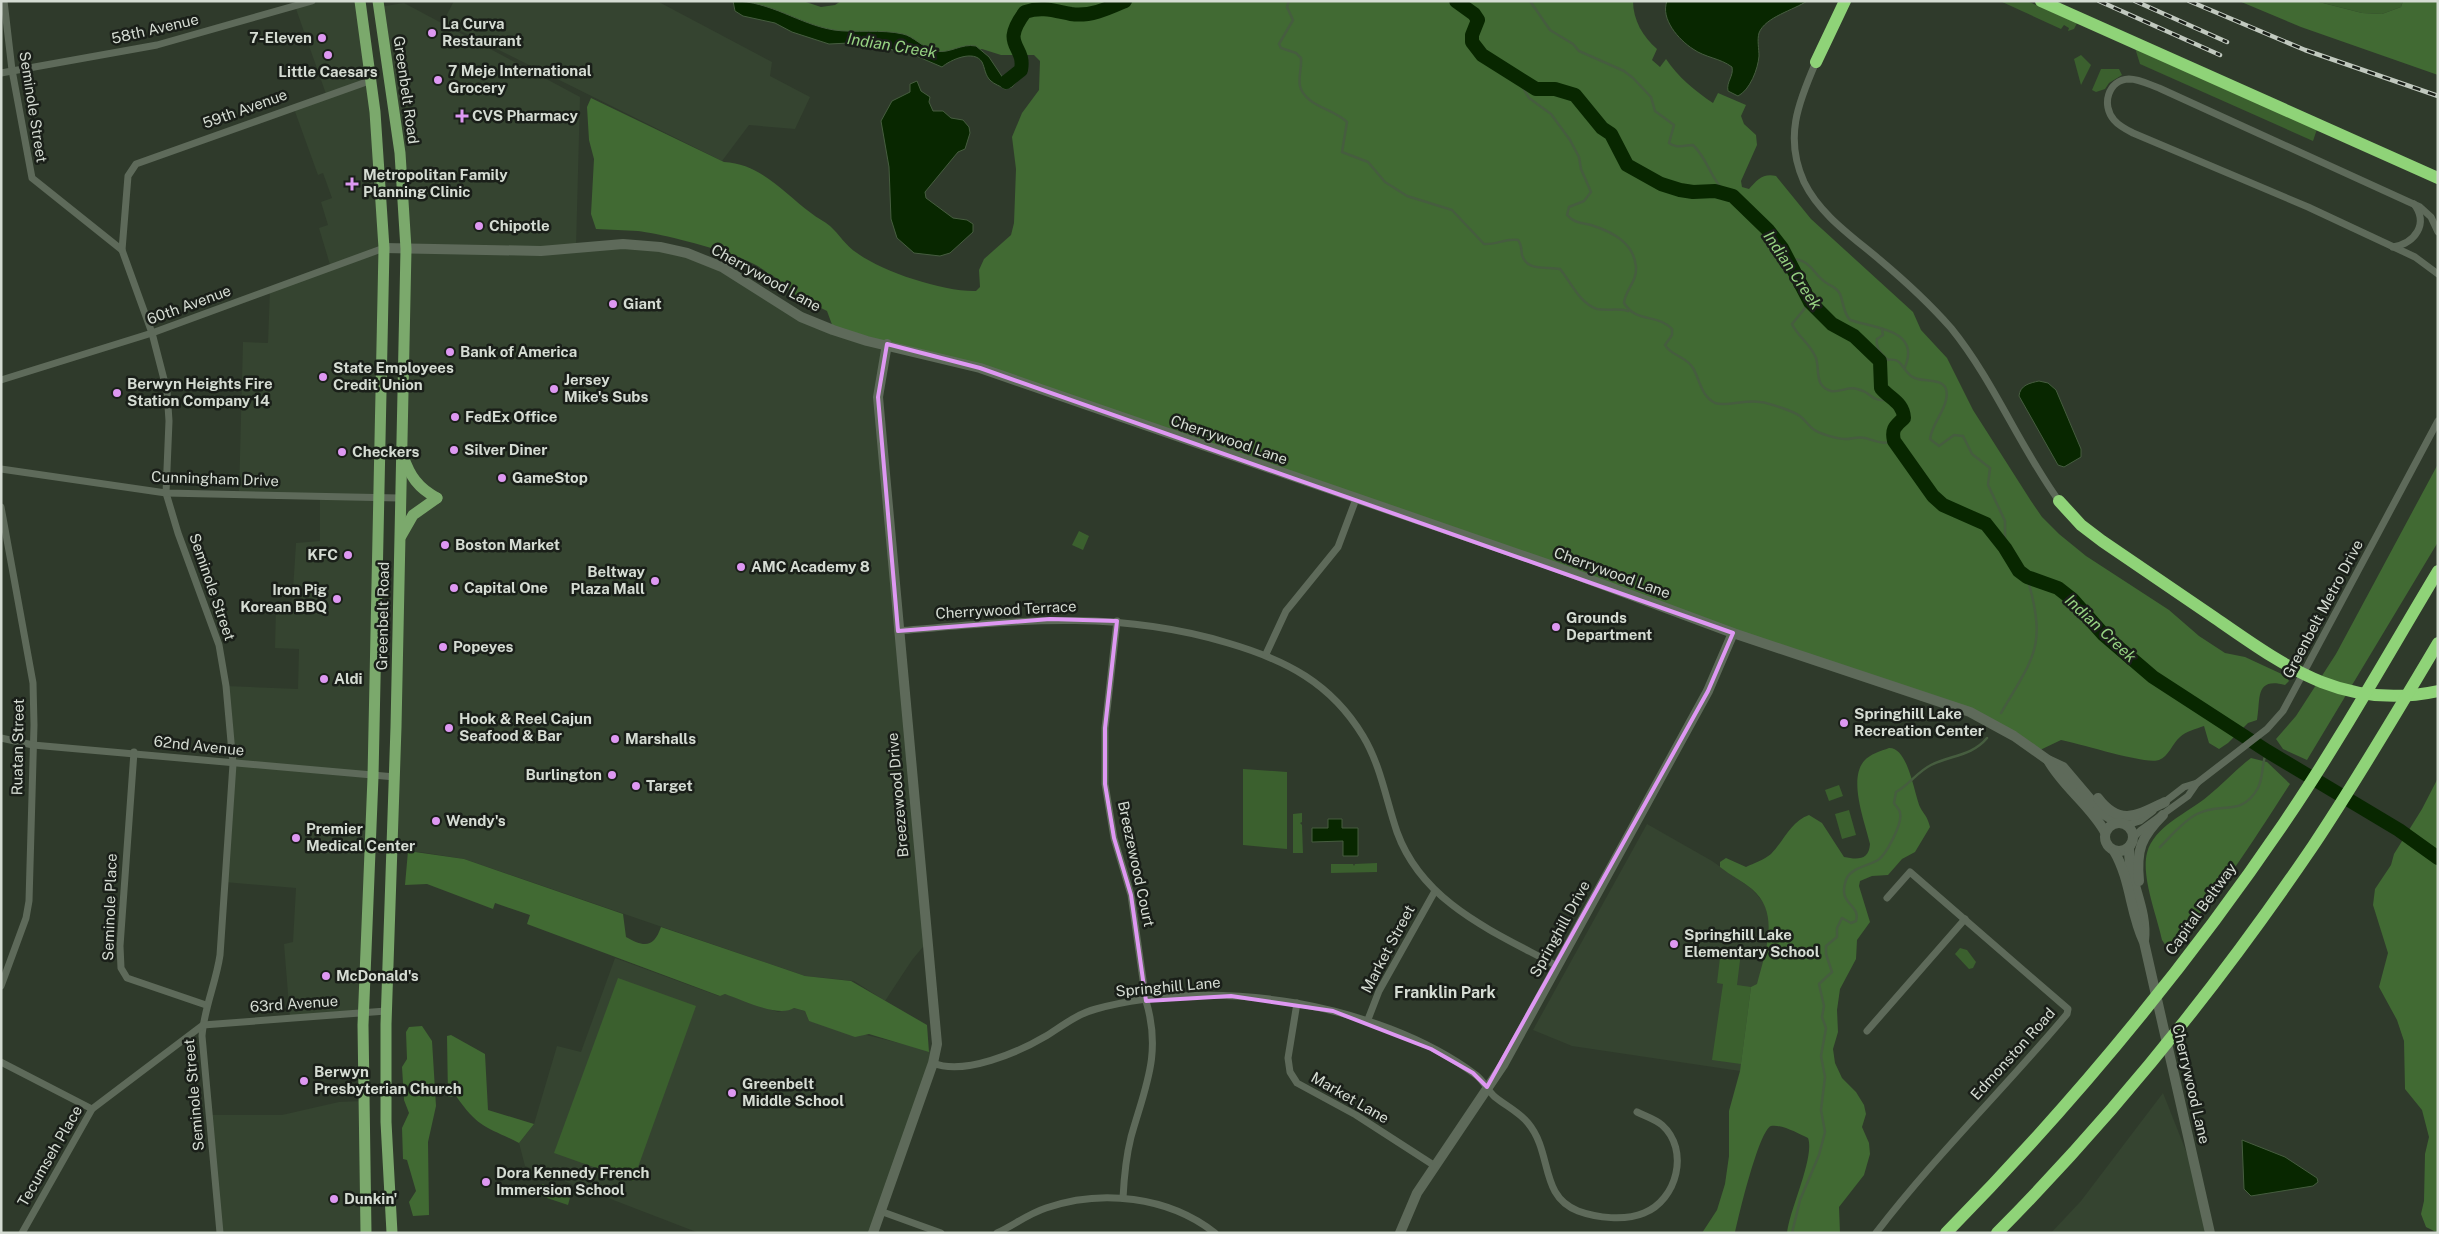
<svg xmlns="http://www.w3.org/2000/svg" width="2439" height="1234" font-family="'Public Sans',sans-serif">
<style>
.built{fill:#354430}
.green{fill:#3b602e}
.forest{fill:#416a33}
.water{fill:#082700;stroke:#465d3f}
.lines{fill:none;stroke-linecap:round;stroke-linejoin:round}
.stream{stroke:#465d3f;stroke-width:2.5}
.river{stroke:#082700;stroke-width:14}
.street{stroke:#5e6a5a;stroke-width:7}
.secondary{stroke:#5e6a5a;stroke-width:10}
.primary{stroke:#7ba96c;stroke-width:11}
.highway{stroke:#8fd378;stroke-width:12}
.rail-casing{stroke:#c1c9bf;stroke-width:4.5}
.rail{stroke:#1a1f19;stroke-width:2.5;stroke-dasharray:8;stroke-linecap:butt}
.marked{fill:none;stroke:#de98f2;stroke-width:4;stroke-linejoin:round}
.poi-dot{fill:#de98f2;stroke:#1a1f19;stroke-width:2}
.labels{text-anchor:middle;stroke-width:5;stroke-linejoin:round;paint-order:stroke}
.poi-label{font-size:15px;font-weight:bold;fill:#d5dcd3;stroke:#1a1f19;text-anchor:start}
.street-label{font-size:15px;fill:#d5dcd3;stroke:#1a1f19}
.water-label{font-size:16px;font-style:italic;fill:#96d282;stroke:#1a1f19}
.neighbourhood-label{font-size:16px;font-weight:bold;fill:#d5dcd3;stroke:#1a1f19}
</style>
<rect width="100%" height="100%" fill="#2f3a2b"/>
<g class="built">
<polygon points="306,1 360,1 380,167 364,1013 290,1018 284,944 293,942 296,888 224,882 233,764 226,686 298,689 299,649 275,648 276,606 292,606 296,543 320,541 320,496 239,494 243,342 268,343 270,290 331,268 319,228 328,225 321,202 332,198 323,173 318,175 293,106 326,94 295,6"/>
<polygon points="454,1 657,1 772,62 770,76 810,97 795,129 749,125 722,161 443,22"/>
<polygon points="404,3 580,97 576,248 623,244 687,253 801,317 887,344 880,376 927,942 912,960 885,1001 854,981 805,976 464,859 420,852 392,851 406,249 379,7"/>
<polygon points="1647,824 1712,861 1752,889 1764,903 1769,917 1769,937 1740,1071 1572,1046 1533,1030"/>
<polygon points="615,958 719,996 725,994 778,1012 794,1008 805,1011 809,1021 936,1052 873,1233 699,1233 525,1166 519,1143 534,1124 557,1046 581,1052"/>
<polygon points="2163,1093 2199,1184 2210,1233 2051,1233 2081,1201"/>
<polygon points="363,1101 366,1233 220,1233 208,1115 282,1115 339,1102"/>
</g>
<g class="green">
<polygon points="2000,1 2027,1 2077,23 2074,29 2068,31 2069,28 2064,25 2061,29"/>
<polygon points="2315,1 2403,1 2401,7 2382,14 2362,13"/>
<polygon points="2135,48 2317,129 2313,141 2140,64"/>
<polygon points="2081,55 2091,65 2081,85 2074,59"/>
<polygon points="2101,69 2119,69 2122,75 2109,83 2105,89 2096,92 2092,90"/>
<polygon points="1079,531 1089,536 1083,550 1072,545"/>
<polygon points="1243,769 1287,772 1287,849 1243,845"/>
<polygon points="1839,785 1843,796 1829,801 1825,790"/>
<polygon points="1849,810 1856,835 1842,839 1835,814"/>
<polygon points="1302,813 1302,822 1300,823 1302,825 1303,853 1293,853 1293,814"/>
<polygon points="1377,863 1377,872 1331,873 1331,864 1353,864 1354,866 1355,864"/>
<polygon points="1960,948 1967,950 1976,962 1973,968 1969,969 1955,954"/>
<polygon points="1721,949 1741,952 1737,985 1751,987 1741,1064 1712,1060 1723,984 1717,983"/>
<polygon points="618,978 696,1006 633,1181 554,1153"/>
<polygon points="542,1184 571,1194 568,1205 538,1195"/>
</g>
<g class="forest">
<path d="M740,1H803L821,7L835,5L841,1H1633C1633,20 1643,37 1657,49L1652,60L1660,67L1666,59C1678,77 1695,91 1713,103L1718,93L1746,105L1741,116L1744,124L1756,135L1757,145L1741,181L1742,187L1749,189C1757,180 1763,173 1776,176L1811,219L1913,312L1921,330L1947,358L1973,410L2031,501L2042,517L2059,534L2086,556L2169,610L2199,636L2225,653L2245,657L2286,676L2289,681L2285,685C2254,677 2261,700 2257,720L2248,723L2228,743L2219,749L2209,743L2204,726C2196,729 2186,731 2180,737C2172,744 2169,756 2159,760C2146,765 2079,743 2061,740L2038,751L1995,724L980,368L834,330L827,311L817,306L813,300L796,295L772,275L768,274C754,256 664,234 638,231C625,230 610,230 596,229L591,214L594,159L589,140L587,107L591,98L724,162C761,164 783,192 811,213C817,218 824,221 830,226C839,234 846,246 857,253C883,272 944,292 976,291L980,287L979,270L984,259L1011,235L1014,223L1016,169L1012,137L1022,113L1039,90L1040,61L1034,55H1001L982,49L938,56L840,37Z"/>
<polygon points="2239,1 2315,1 2362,13 2382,14 2401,7 2403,1 2438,1 2438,75 2301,27"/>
<polygon points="2438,464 2438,542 2307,760 2283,749 2276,739 2296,716 2336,654"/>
<path d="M1889,748C1908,747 1914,793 1920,807C1924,815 1927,815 1930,827L1915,852L1902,859L1888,875L1872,876L1860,881L1859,886L1870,922L1857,940L1856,959L1840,989L1837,1010L1838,1032L1833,1049L1835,1063L1842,1078L1856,1092L1864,1105L1866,1114L1862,1127L1869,1143L1870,1154L1864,1175L1839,1207L1840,1233H1787C1790,1208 1815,1157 1808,1138C1799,1134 1782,1124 1771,1126C1759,1130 1738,1218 1735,1233H1702L1717,1210L1725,1184L1729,1156V1111L1740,1071L1751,987L1757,984C1765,952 1781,914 1752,889C1742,881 1730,875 1720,867V862L1726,858L1746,867C1754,863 1764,860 1771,854C1784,841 1791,821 1809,815L1822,823L1844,857C1858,860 1869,860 1870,844C1865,822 1848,780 1864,761C1870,754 1881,751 1889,748Z"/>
<path d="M2251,758L2267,762L2290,784C2253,841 2218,898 2171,947L2166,946L2162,940C2157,916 2141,877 2147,853C2154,826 2188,813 2208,796C2223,784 2235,770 2251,758Z"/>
<polygon points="2438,778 2438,1233 2426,1227 2421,1214 2424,1201 2425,1154 2429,1137 2422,1110 2405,1089 2404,1041 2397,1020 2379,987 2388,953 2373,905 2375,889 2391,865 2394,854 2422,809"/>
<path d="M408,851L464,859L623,914L626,937C645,948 654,947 661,927L805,976L851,981L927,1025L929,1052L869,1034L855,1037L809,1021L805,1011L794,1008C779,1018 742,1000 725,994L720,996L527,924L530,915L495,903L493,909L427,884L405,885Z"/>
<polygon points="422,1026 432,1041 436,1106 428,1142 429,1215 413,1216 409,1202 416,1191 407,1160 403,1159 402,1128 409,1113 404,1100 402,1067 407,1059 406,1032 409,1027"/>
<path d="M451,1035L485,1054L488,1110L534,1124L519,1143C486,1126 479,1129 456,1096L448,1097L447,1036Z"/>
</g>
<g class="water">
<path d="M733,1C771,1 798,24 834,30C855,33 882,29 903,34C913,36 923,48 936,51C950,54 961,43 976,46L989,57L1003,78L1016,68L1024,72L1012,87L1005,89C1000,86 994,84 991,81C985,76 985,68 982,62C974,49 950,60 942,67L914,55L885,48L849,43L829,44L792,32L775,23L743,16L735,11Z"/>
<path d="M1667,1H1807C1794,10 1765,17 1759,33C1757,40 1759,49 1759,56C1758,69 1750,90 1738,96L1728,91C1726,82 1734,76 1732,67C1720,58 1706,58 1693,49C1679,40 1660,19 1667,1Z"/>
<polygon points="917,81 921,91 930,97 929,102 933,111 943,111 951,118 963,120 969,127 970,133 965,149 958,152 925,192 926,198 953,218 967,220 973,224 973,232 950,253 940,256 914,253 897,238 891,219 889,167 881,121 892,101 910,92 910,84"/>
<path d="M2039,381L2048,383L2056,390L2081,449V457L2064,467L2058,465L2019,396C2020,385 2030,383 2039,381Z"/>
<polygon points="1328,819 1342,819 1342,828 1358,828 1358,856 1343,856 1343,841 1312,842 1312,828 1328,828"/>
<polygon points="2242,1140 2285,1157 2317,1178 2318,1182 2313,1186 2251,1196 2244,1189"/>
</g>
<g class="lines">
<g class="stream">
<path d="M1289,1L1287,7L1293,20L1279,44L1281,48L1296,53L1301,58C1302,67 1298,77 1300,86C1305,106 1334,109 1347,122L1342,152L1368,162L1385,182L1407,196L1452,210L1484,244C1496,245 1506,238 1518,240C1522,245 1521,249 1522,255C1527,272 1546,266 1560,269C1571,282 1580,304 1597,309C1607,311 1618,308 1628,311"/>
<path d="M1530,1L1550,30L1573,44L1579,51L1624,71L1633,78L1651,97L1655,111L1674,125L1669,143C1677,149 1683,145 1693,145C1708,159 1710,178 1725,192"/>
<path d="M1518,79L1529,98L1551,114L1570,140L1579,157L1581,169L1591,192L1584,201L1569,207L1567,215C1574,223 1582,223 1591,225C1613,232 1634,243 1636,267C1637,282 1625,290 1624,303C1637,324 1657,313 1672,329V335L1665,345C1671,356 1686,356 1693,368C1700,380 1701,396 1715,403C1726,407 1747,399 1760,402C1769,403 1793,411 1800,416C1805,420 1808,425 1813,429C1820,434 1837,439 1846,439C1852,439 1858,436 1865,438C1876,441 1882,445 1894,441"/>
<path d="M1790,259C1813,259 1812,275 1828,284C1833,287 1837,288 1840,294C1844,304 1843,312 1850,320C1873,328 1921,329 1905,367"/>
<path d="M1810,302L1792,324C1798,337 1810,343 1816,358C1820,371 1814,386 1831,391C1839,393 1848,386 1857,389C1875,393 1868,403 1892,399"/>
<path d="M1882,329L1883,335L1877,339C1875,348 1882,354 1888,360"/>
<path d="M1880,361C1904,356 1898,365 1911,376C1921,385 1952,373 1946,400C1943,414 1932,424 1930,439L1939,446L1954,435L1963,436L1972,454L1990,468L1988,485L2005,521V548"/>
<path d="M2001,713C2035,655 2047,646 2027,577"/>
<path d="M2160,847C2171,836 2183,821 2197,814C2221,801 2241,818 2258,788C2264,776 2261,763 2267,751"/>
<path d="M1792,1233L1800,1200L1819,1155L1825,1132L1821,1110L1825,1077L1821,1056L1826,1028L1822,1017L1824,1006L1819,984L1832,972L1826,954V946L1837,937V928L1842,918L1851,923L1856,921C1861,903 1837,906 1846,880C1850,868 1868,866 1878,860C1886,855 1903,823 1900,813C1900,809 1896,807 1894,803L1896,792C1909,785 1917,772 1931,765C1951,755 1972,756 1987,738"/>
</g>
<g class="river">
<path d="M1456,1L1474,14L1478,20L1472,35V42L1482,55L1536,89H1555L1575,95L1602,128L1611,134L1627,165L1661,184L1680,190L1693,192L1715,191L1733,196L1768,230L1782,248L1810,302L1832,324L1854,336L1880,361L1881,388C1890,399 1903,402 1904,418C1896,426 1891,428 1894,441L1933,496L1943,505L1986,524L2005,548L2019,571L2027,577L2058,588L2072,599L2104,635L2153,677L2267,751L2399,830L2438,858"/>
<path d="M1006,82L1021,70C1026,44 999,47 1025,12C1042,6 1055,11 1071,14C1090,17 1109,8 1125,1"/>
</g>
<g class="street">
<path d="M4,1L12,70L32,178L122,250L152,333L167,391L169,421L166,493L178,533L219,645L226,686L233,764L220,955C216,983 204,1008 202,1036L220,1233"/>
<path d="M1816,62C1798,103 1784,138 1804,182C1820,215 1853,237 1880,260C1905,281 1929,303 1951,328C1994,381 2019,446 2059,501"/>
<polyline points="1,73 157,45 312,1"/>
<path d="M2438,232L2431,217L2420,207L2159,88C2150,85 2140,79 2129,79C2108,80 2101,105 2114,120C2119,126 2127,130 2133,133L2308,207L2415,257L2438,274"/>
<path d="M2393,247C2415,243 2429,224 2414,204"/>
<polyline points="122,250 128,176 136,164 372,80"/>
<polyline points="1,380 152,333 384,248"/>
<polyline points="1,469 166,493 399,498"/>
<polyline points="1,507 33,683 34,725 29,901 26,918 1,986"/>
<path d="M1117,621L1105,728V784L1114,838L1131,895L1146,1001C1162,1054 1145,1087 1131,1137C1126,1157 1124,1178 1123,1198"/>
<path d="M898,631C1014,621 1115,609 1228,643C1286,660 1331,683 1363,736C1381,766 1386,800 1397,832C1423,904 1495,932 1557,966"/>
<polyline points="1266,654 1286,611 1338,547 1356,499"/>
<polyline points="1,738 33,745 395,777"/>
<polyline points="134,752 120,946 121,968 127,978 206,1005"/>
<polyline points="2162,804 2184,787 2197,783"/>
<polyline points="2127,825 2140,821 2153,811"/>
<polyline points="2133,838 2141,830 2188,796 2197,783 2267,729 2283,711 2438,421"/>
<polyline points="1297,1003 1288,1058 1290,1072 1297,1083 1356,1115 1435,1166"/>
<polyline points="1367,1022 1379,991 1435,891"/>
<polyline points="1867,1031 1965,919"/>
<polyline points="1,1062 92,1109"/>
<path d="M933,1063C964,1076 1019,1052 1046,1036C1062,1026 1077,1014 1096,1009C1157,992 1233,992 1296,1003C1358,1014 1425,1037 1476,1075C1484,1081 1487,1090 1495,1097C1506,1106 1519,1112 1528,1123C1553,1153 1539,1196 1578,1211C1597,1218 1625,1221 1644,1213C1677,1200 1690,1150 1662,1125C1655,1119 1645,1116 1637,1112"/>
<polyline points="880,1211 941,1233"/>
<polyline points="22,1233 92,1109 203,1025 386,1011"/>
<path d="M997,1233C1014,1225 1028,1214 1046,1208C1101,1189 1168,1196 1215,1233"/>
<path d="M1876,1233C1935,1156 2005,1088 2067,1014L2068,1009L1910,872L1887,898"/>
</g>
<g class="secondary">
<polyline points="384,248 541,251 623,244 660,247 687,253 722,267 801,317 833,330 867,341 980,368 1553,566 1733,633 1970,712 2014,736 2048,760 2063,767 2102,813 2118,823"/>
<path d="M2048,760C2063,787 2090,805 2105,832"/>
<path d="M2098,798C2120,827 2138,815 2165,802"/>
<circle cx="2119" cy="837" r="14"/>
<path d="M2129,847C2128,881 2148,908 2144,941"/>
<path d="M2114,851C2131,880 2130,913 2144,942L2210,1233"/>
<path d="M2139,881C2136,850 2141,837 2163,815"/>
<polyline points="873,1233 933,1063 937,1044 878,397 887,344"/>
<polyline points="1400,1233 1417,1193 1503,1065 1708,691 1733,633"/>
</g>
<g class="primary">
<polyline points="360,1 375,112 384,248 373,777 363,1025 366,1233"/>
<polyline points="378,1 400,153 406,249 396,727 386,1024 386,1122 392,1233"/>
<path d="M403,456C410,476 418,488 437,498"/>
<polyline points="401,536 413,515 437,498"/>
</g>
<g class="highway">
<polyline points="2041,1 2438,178"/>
<polyline points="1816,62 1845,1"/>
<path d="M2059,501L2081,525L2102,541C2140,567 2178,593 2215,618C2287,668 2345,711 2438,691"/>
<path d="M1946,1233C2070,1107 2184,970 2284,823C2339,742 2387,656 2438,571"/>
<path d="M1997,1233C2114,1115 2220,983 2313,846C2357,780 2397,712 2438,643"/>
</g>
<defs>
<g id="rail">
<polyline points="2099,1 2220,55"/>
<polyline points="2135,1 2227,42"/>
<polyline points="2189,1 2305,50 2438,96"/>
</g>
</defs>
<use href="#rail" class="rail-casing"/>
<use href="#rail" class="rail"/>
</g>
<path class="marked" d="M887,344L980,368L1733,633L1708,691L1487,1087L1473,1073L1431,1049L1333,1011L1231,996L1146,1001L1131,895L1114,838L1105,784V728L1117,621L1050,619L898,631L878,397Z"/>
<g class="poi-dot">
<circle cx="432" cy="33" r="5"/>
<circle cx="322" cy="38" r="5"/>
<circle cx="328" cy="55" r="5"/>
<circle cx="438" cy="80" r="5"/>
<path d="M459.5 108.5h5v5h5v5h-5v5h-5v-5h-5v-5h5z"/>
<path d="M349.5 176.5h5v5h5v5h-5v5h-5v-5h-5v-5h5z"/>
<circle cx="479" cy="226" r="5"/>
<circle cx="613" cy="304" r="5"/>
<circle cx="450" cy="352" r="5"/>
<circle cx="323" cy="377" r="5"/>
<circle cx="554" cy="389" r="5"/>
<circle cx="117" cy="393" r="5"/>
<circle cx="455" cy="417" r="5"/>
<circle cx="454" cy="450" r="5"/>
<circle cx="342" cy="452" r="5"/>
<circle cx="502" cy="478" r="5"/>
<circle cx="445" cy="545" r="5"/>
<circle cx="348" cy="555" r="5"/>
<circle cx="741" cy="567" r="5"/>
<circle cx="655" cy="581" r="5"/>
<circle cx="454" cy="588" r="5"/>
<circle cx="337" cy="599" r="5"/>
<circle cx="1556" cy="627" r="5"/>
<circle cx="443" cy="647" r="5"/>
<circle cx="324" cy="679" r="5"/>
<circle cx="1844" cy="723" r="5"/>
<circle cx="449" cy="728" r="5"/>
<circle cx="615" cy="739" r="5"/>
<circle cx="612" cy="775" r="5"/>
<circle cx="636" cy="786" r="5"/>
<circle cx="436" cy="821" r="5"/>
<circle cx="296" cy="838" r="5"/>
<circle cx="1674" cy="944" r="5"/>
<circle cx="326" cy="976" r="5"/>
<circle cx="304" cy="1081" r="5"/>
<circle cx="732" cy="1093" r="5"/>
<circle cx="486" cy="1182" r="5"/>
<circle cx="334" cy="1199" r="5"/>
</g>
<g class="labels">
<g class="poi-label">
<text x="442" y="29">La Curva<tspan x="442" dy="17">Restaurant</tspan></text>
<text x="312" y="43" text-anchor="end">7-Eleven</text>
<text x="448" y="76">7 Meje International<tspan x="448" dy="17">Grocery</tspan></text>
<text x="328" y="77" text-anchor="middle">Little Caesars</text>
<text x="472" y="121">CVS Pharmacy</text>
<text x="363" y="180">Metropolitan Family<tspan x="363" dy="17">Planning Clinic</tspan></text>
<text x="489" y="231">Chipotle</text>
<text x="623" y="309">Giant</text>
<text x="460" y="357">Bank of America</text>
<text x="333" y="373">State Employees<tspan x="333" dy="17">Credit Union</tspan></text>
<text x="564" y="385">Jersey<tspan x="564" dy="17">Mike's Subs</tspan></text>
<text x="127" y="389">Berwyn Heights Fire<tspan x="127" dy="17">Station Company 14</tspan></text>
<text x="465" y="422">FedEx Office</text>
<text x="464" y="455">Silver Diner</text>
<text x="352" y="457">Checkers</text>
<text x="512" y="483">GameStop</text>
<text x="455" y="550">Boston Market</text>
<text x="338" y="560" text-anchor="end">KFC</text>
<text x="751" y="572">AMC Academy 8</text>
<text x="645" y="577" text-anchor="end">Beltway<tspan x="645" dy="17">Plaza Mall</tspan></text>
<text x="464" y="593">Capital One</text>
<text x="327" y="595" text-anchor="end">Iron Pig<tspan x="327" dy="17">Korean BBQ</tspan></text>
<text x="1566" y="623">Grounds<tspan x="1566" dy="17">Department</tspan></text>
<text x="453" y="652">Popeyes</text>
<text x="334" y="684">Aldi</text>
<text x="1854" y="719">Springhill Lake<tspan x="1854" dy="17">Recreation Center</tspan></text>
<text x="459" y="724">Hook &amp; Reel Cajun<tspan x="459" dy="17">Seafood &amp; Bar</tspan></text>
<text x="625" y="744">Marshalls</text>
<text x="602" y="780" text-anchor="end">Burlington</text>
<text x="646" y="791">Target</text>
<text x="446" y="826">Wendy's</text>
<text x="306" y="834">Premier<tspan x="306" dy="17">Medical Center</tspan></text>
<text x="1684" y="940">Springhill Lake<tspan x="1684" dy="17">Elementary School</tspan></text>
<text x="336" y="981">McDonald's</text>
<text x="314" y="1077">Berwyn<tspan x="314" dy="17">Presbyterian Church</tspan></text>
<text x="742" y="1089">Greenbelt<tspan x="742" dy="17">Middle School</tspan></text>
<text x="496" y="1178">Dora Kennedy French<tspan x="496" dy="17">Immersion School</tspan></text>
<text x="344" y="1204">Dunkin'</text>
</g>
<g class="street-label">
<text transform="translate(155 29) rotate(-13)" y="5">58th Avenue</text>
<text transform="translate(406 90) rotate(82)" y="5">Greenbelt Road</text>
<text transform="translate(33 107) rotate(81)" y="5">Seminole Street</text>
<text transform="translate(245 109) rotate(-20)" y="5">59th Avenue</text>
<text transform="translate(766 278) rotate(29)" y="5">Cherrywood Lane</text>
<text transform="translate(189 305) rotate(-20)" y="5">60th Avenue</text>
<text transform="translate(1229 440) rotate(19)" y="5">Cherrywood Lane</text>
<text transform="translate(215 479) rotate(2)" y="5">Cunningham Drive</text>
<text transform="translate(1612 573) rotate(20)" y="5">Cherrywood Lane</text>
<text transform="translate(212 587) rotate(71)" y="5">Seminole Street</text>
<text transform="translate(2323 609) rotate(-62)" y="5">Greenbelt Metro Drive</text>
<text transform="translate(1006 610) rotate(-3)" y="5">Cherrywood Terrace</text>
<text transform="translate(383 616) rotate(-89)" y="5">Greenbelt Road</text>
<text transform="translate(199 746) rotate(6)" y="5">62nd Avenue</text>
<text transform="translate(18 747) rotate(-89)" y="5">Ruatan Street</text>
<text transform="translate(898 795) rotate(-95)" y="5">Breezewood Drive</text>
<text transform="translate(1136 864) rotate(78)" y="5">Breezewood Court</text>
<text transform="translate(110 907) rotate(-88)" y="5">Seminole Place</text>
<text transform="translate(2201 909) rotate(-54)" y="5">Capital Beltway</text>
<text transform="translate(1560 929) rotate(-61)" y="5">Springhill Drive</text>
<text transform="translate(1388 949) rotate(-62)" y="5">Market Street</text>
<text transform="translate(1168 987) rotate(-5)" y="5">Springhill Lane</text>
<text transform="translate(294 1004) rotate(-4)" y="5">63rd Avenue</text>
<text transform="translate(2013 1054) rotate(-48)" y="5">Edmonston Road</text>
<text transform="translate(2191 1084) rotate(77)" y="5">Cherrywood Lane</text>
<text transform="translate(194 1095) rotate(-95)" y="5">Seminole Street</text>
<text transform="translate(1350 1098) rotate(30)" y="5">Market Lane</text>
<text transform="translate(50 1156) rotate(-60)" y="5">Tecumseh Place</text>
</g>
<g class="water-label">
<text transform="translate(892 45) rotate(9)" y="6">Indian Creek</text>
<text transform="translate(1793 270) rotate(56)" y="6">Indian Creek</text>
<text transform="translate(2101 628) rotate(43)" y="6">Indian Creek</text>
</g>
<g class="neighbourhood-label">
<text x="1445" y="998">Franklin Park</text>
</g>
</g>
<rect width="2439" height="1234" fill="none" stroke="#d5dcd3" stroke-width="5"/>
</svg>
